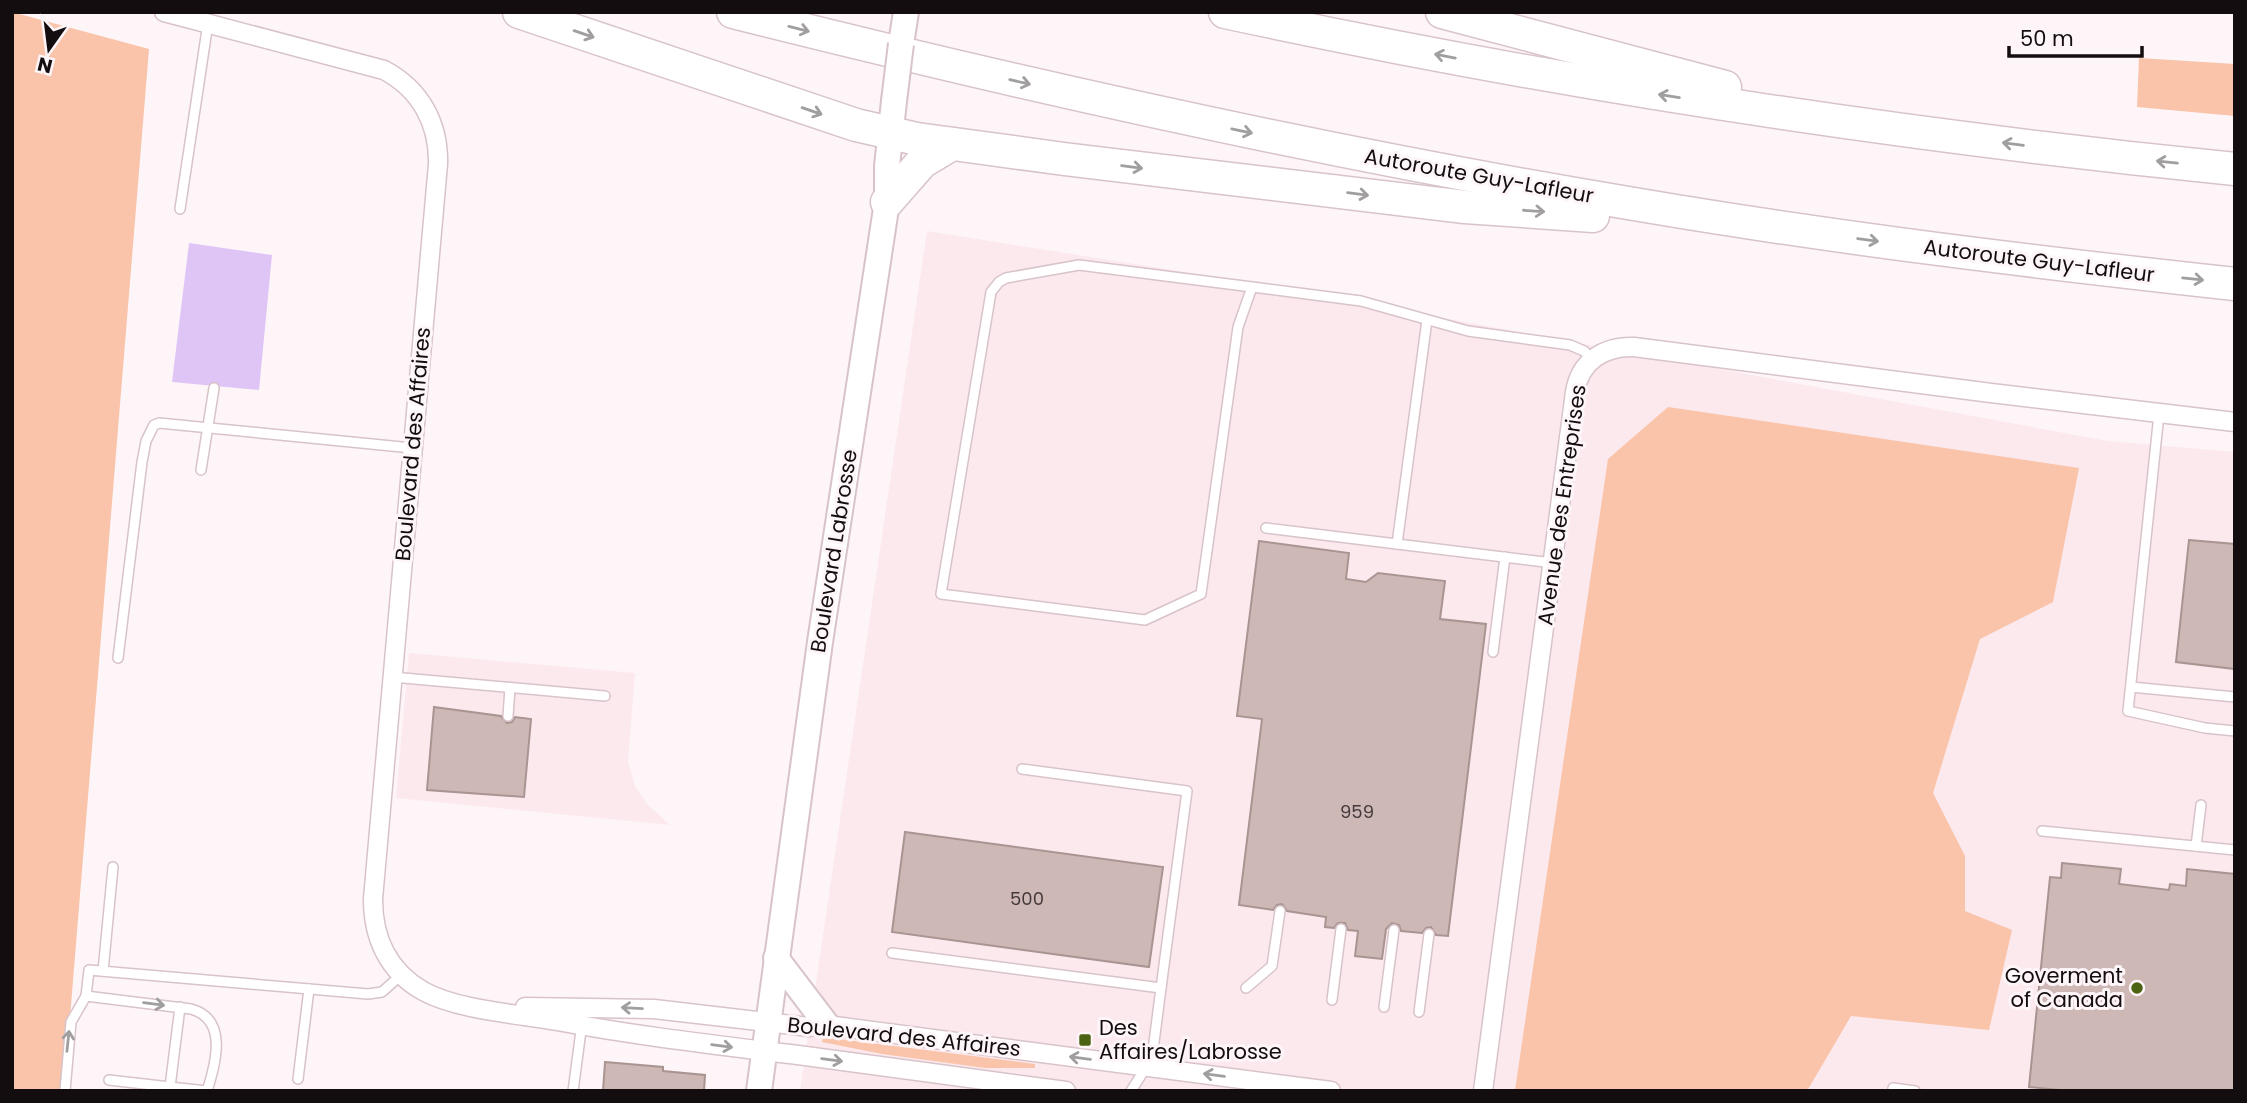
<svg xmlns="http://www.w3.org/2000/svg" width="2247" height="1103" font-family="Poppins,sans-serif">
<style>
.built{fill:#fce9ee}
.green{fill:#f9c4a9}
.water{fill:#dec5f6}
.building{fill:#ceb8b6;stroke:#a99492;stroke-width:2}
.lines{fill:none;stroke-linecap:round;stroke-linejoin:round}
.lane-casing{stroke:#d8c3c9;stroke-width:12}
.street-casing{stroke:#d8c3c9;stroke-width:21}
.secondary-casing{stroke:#d8c3c9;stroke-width:28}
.highway-casing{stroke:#d8c3c9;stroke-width:35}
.lane{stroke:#fff;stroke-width:9}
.street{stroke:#fff;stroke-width:18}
.secondary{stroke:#fff;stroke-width:24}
.highway{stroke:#fff;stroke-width:32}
.secondary-bridge-casing{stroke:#d8c3c9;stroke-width:28;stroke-linecap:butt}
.secondary-bridge{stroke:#fff;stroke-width:24}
.oneway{stroke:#a19e9f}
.poi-dot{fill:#4c6412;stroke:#fef5f8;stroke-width:2.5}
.labels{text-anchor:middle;stroke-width:6;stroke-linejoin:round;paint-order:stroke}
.number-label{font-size:18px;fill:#423839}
.street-label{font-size:21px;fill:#140d0f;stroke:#fef5f8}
.poi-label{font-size:21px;fill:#140d0f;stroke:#fef5f8;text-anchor:end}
</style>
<rect width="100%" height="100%" fill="#fef5f8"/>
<g class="built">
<polygon points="927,231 1254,283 2108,441 2235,452 2235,1091 800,1091"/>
<polygon points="409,653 635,673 628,761 635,786 647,804 670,825 396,798"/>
</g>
<g class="green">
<polygon points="12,12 149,49 64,1091 12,1091"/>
<polygon points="2139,58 2235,64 2235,116 2137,107"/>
<polygon points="1668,407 2079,468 2053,602 1980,639 1933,793 1965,856 1965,911 2012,930 1989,1030 1851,1016 1807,1091 1515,1090 1608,459"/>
<polygon points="823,1037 1035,1064 1035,1068 985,1068 882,1054 822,1042"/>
</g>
<polygon class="water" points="189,243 272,255 259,390 172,382"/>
<g class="building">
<polygon points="2189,540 2235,544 2235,669 2176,662"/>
<polygon points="1259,541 1349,553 1346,579 1366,582 1378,573 1445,581 1440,619 1486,624 1448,936 1436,935 1431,927 1426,928 1422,933 1401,931 1399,925 1392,923 1386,929 1382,959 1355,956 1358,931 1348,930 1345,923 1338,923 1334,928 1325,927 1326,917 1287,911 1282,904 1277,905 1273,910 1239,905 1262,719 1237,716"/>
<polygon points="434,707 501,716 507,723 512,722 515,717 531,719 524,797 427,790"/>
<polygon points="905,832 1163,867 1149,967 892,932"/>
<polygon points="2062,863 2121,869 2119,884 2169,890 2170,884 2186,886 2187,869 2235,874 2235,1091 2069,1091 2029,1087 2050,877 2061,878"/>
<polygon points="605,1062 663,1067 663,1071 705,1075 704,1091 603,1091"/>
</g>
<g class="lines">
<defs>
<g id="lane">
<polyline points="180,209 208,23"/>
<polyline points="1252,287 1079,265 1006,278 999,282 991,292 941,594 1145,620 1201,594 1238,327 1252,287 1361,301 1468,331 1570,345 1584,351 1592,359"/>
<polyline points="1427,320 1397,544 1553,563"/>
<polyline points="2159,414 2128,711 2205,728 2235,731"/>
<polyline points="201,470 214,388"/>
<polyline points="1266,528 1397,544"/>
<polyline points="1493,652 1505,557"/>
<polyline points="118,658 142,462 146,441 154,425 159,423 412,448"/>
<polyline points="392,677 605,696"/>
<polyline points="2131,687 2235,697"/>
<polyline points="508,716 510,688"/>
<polyline points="1022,769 1187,791 1161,988"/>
<polyline points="2042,831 2235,850"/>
<polyline points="2196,846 2201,805"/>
<polyline points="892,953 1161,988 1152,1058 1131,1091"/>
<polyline points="103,971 113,867"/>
<polyline points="1246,988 1272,966 1280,911"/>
<path d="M86,996L191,1009C228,1019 216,1063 207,1091"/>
<polyline points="1332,1000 1341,929"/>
<polyline points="180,1007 170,1087 207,1091"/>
<polyline points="1384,1007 1394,930"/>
<polyline points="1419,1012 1429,934"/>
<polyline points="298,1079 309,989"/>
<polyline points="109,1080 170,1087"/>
<polyline points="65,1091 71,1022 86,996 89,970 368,994 382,992 401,975"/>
<polyline points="573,1091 582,1023"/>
<polyline points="1893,1091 1893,1088 1915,1091"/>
</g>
<g id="street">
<path d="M164,12L384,70C420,89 439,123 438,164L373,899C373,938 388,971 423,991C457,1010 518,1014 557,1021C637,1036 717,1045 798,1055C887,1067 977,1079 1066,1091"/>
<polyline points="525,1007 654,1009 809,1027 827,1025 1331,1091"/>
<path d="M1483,1091L1575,392C1580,361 1604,346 1634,347L1991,393L2235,422"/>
</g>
<g id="secondary">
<polyline points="901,44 906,12"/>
<polyline points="776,958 827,1025"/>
<polyline points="759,1091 820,642 887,202 887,166 894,101"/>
</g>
<g id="highway">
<polyline points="519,12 856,125 917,139 1064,159 1465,207 1593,216"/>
<path d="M733,12C1031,87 1330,154 1634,204C1833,238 2034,262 2235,284"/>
<path d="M1225,12C1559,84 1896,135 2235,169"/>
<polyline points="1442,12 1725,87"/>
<polyline points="887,202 922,162 952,144"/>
</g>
</defs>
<use href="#lane" class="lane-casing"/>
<use href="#street" class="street-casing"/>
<use href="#secondary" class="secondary-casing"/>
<use href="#highway" class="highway-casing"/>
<use href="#lane" class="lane"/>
<use href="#street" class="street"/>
<use href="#secondary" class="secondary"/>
<use href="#highway" class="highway"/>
<defs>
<polyline id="secondary-bridge" points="894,101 901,44"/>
</defs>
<use href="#secondary-bridge" class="secondary-bridge-casing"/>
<use href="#secondary-bridge" class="secondary-bridge"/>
</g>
<defs><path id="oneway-shaft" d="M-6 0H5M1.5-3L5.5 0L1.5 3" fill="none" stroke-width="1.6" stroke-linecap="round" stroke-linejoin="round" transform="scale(1.75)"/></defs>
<g class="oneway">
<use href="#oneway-shaft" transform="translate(799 29) rotate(14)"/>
<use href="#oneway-shaft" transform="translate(584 34) rotate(19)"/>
<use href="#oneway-shaft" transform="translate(1445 56) rotate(-169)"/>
<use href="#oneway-shaft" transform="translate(1020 82) rotate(13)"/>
<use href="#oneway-shaft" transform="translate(1669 96) rotate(-171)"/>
<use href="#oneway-shaft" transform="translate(812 111) rotate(19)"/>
<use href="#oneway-shaft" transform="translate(1242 131) rotate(12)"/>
<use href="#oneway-shaft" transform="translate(2013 144) rotate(-173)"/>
<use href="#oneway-shaft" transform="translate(2167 162) rotate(-174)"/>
<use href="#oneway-shaft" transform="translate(1132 167) rotate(7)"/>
<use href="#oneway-shaft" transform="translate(1358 194) rotate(7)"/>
<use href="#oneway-shaft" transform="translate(1534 211) rotate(4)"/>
<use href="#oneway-shaft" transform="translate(1868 240) rotate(8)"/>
<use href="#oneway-shaft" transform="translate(2193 279) rotate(6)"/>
<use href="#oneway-shaft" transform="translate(154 1004) rotate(7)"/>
<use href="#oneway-shaft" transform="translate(632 1008) rotate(-177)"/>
<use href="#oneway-shaft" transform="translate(68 1041) rotate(-84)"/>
<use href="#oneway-shaft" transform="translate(722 1046) rotate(8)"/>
<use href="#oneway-shaft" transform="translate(1080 1058) rotate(-173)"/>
<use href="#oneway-shaft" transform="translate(832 1060) rotate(8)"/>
<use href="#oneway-shaft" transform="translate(1214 1075) rotate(-172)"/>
</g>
<g class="poi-dot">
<circle cx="2137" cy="988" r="7"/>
<rect x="1078" y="1033" width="14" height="14" rx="3.5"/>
</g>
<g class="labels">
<g class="number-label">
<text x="1357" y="818">959</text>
<text x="1027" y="905">500</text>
</g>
<g class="street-label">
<text transform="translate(1479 176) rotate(10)" y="7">Autoroute Guy-Lafleur</text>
<text transform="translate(2039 261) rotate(7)" y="7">Autoroute Guy-Lafleur</text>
<text transform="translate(413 444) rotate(-85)" y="7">Boulevard des Affaires</text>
<text transform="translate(1562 505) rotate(-82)" y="7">Avenue des Entreprises</text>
<text transform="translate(834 551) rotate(-81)" y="7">Boulevard Labrosse</text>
<text transform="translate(904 1037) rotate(6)" y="7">Boulevard des Affaires</text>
</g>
<g class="poi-label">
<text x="2123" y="983">Goverment<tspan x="2123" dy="24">of Canada</tspan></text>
<text x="1099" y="1035" text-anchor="start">Des<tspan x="1099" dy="24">Affaires/Labrosse</tspan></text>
</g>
</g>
<rect width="2247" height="1103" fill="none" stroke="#140d0f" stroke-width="28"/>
<g transform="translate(49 49) rotate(194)" stroke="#fef5f8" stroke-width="5" paint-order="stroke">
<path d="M0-5L12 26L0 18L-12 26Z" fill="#140d0f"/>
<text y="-10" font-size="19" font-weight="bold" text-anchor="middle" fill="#140d0f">N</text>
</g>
<path d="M2009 46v10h133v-10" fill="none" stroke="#140d0f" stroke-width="3.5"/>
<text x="2020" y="46" font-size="21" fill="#140d0f" stroke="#fef5f8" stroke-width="5" paint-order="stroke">50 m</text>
</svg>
